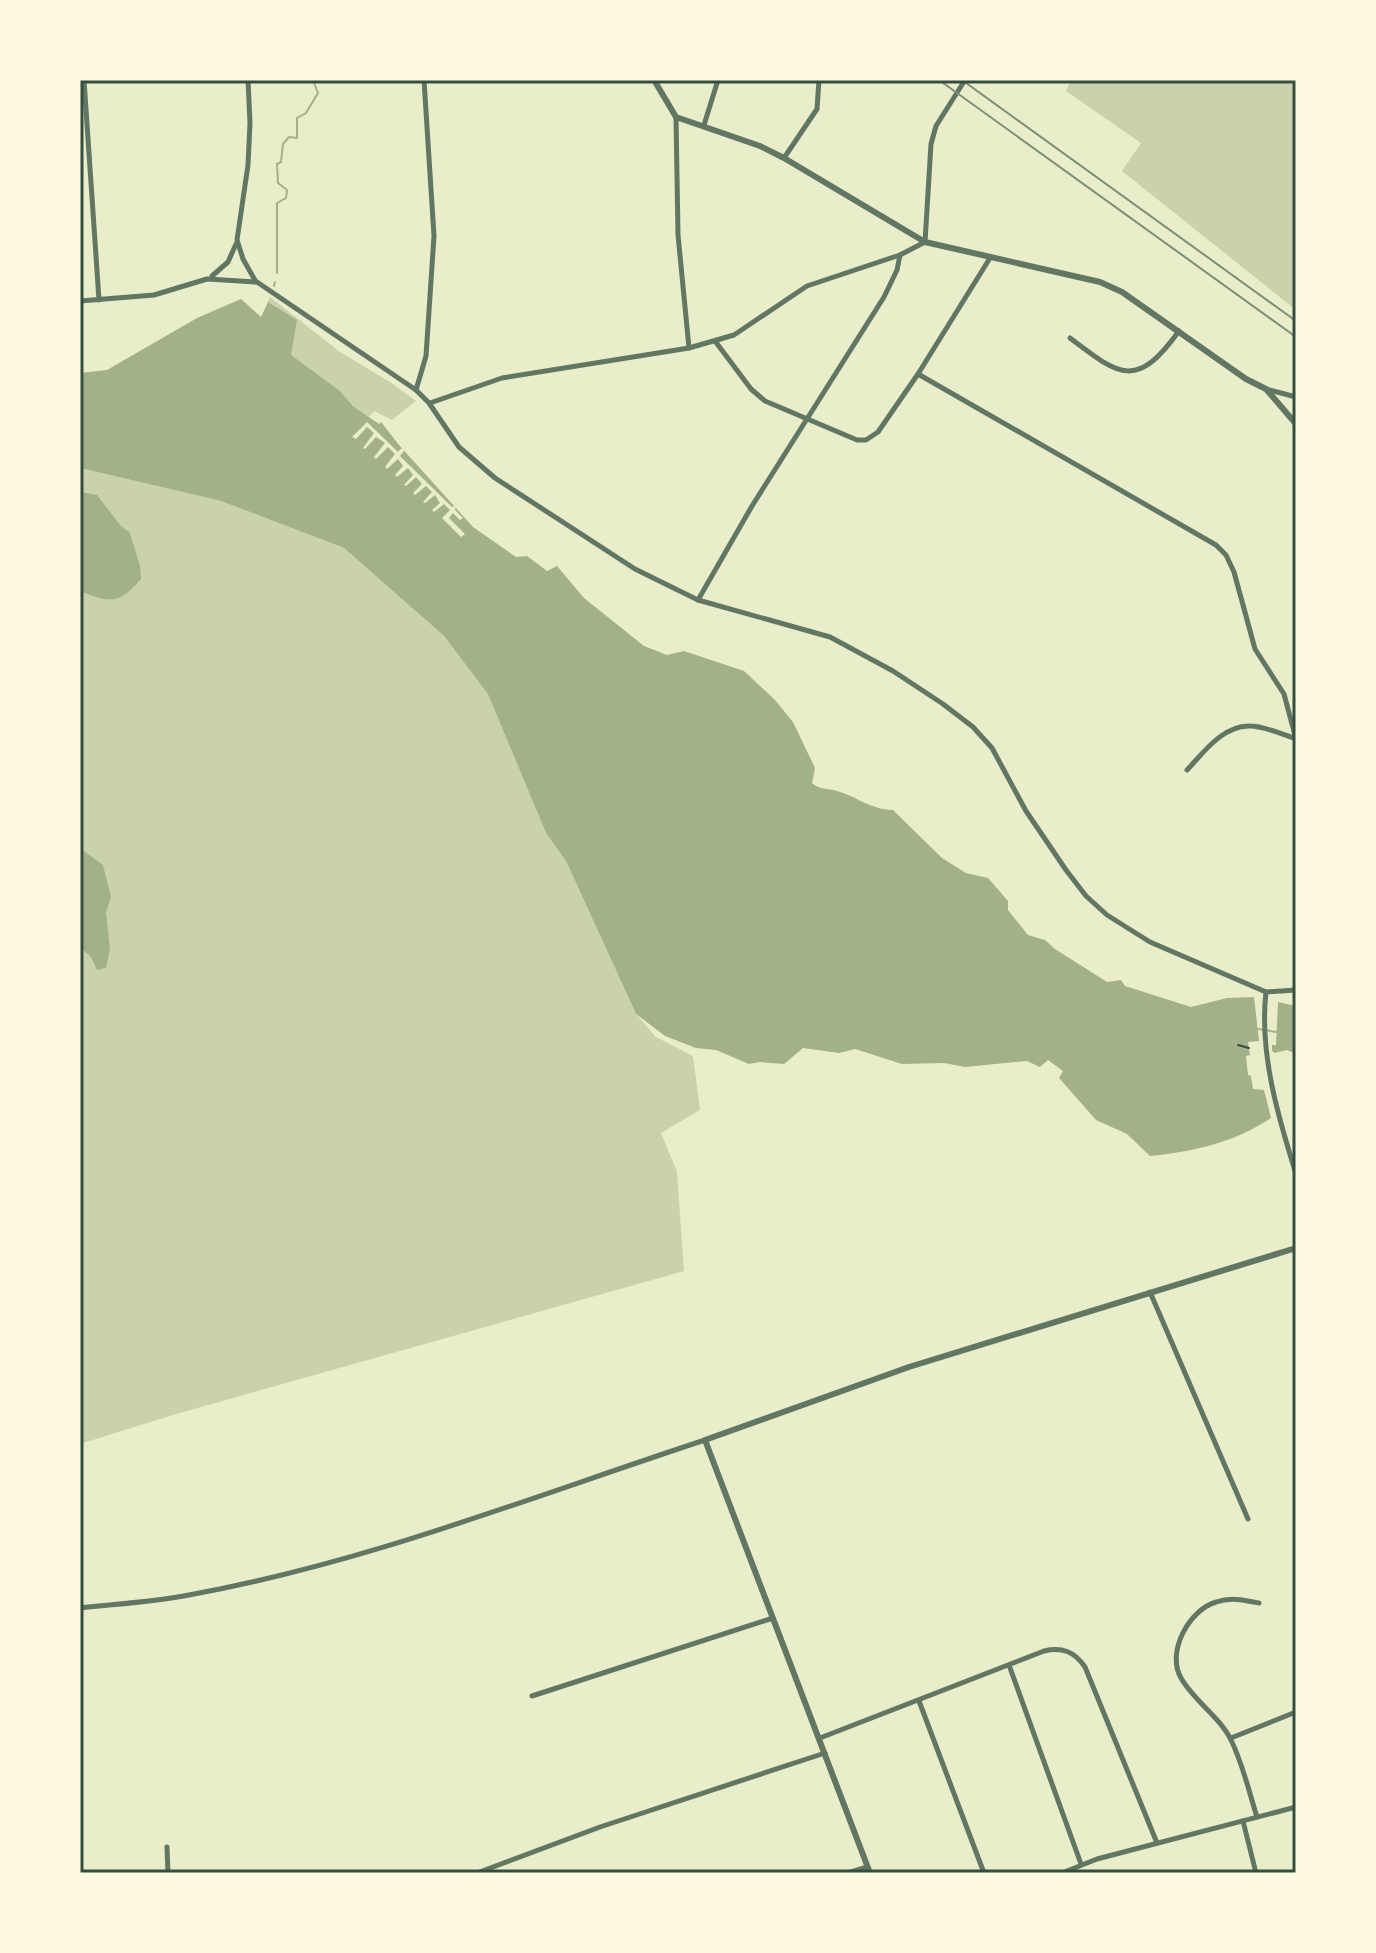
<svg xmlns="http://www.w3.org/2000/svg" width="1376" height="1953" font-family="Ubuntu,sans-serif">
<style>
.green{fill:#cad2ad}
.water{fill:#a3b18a}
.pier{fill:#e9edc9}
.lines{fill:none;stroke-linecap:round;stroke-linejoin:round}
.stream{stroke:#a3b18a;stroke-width:2}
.path{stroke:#344e41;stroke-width:2}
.minor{stroke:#617663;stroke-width:5}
.tertiary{stroke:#617663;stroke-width:6}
.rail{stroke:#7c8e77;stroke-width:2}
.neatline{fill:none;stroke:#344e41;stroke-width:3}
</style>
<rect width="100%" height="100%" fill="#e9edc9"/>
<g class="green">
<polygon points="1071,80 1291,80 1296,97 1296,310 1122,171 1141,143 1066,91"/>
<polygon points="270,297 340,352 390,382 416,401 392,420 374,411 369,417 353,406 340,391 290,355 296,320 268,302"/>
<polygon points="80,468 221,501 344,548 444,636 488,693 546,833 566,861 636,1014 656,1037 693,1056 700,1110 661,1133 677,1172 684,1271 176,1414 80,1444"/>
</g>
<g class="water">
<path d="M241,299L261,317L268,302L297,320L291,355L340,391L353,406L379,424L381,422L399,445L473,527L516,557L527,556L547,571L557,566L584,598L644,646L667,655L684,651L744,671L775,700L793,722L815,768L812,783C820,790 827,788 837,791C858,797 869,809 893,810L942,858L966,873L988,878L1008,901V910L1028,935L1045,940L1055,949L1107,982L1121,980L1125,986L1191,1007L1227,998L1254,997L1259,1041L1248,1042L1250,1055L1246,1056L1248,1075L1251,1076L1253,1089L1264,1090L1271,1118C1236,1142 1192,1152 1150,1156L1127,1134L1096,1120L1059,1078L1063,1071L1048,1060L1040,1067L1027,1061L965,1067L944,1063L902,1064L855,1049L839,1053L803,1048L784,1064L760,1062L749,1064L716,1050L696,1048L665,1036L636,1014L566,861L546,833L488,694L444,636L344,548L221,501L80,468V373L107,370L197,318Z"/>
<path d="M80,492L97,495L120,525L130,533L140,566L141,579C119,605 109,603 80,591Z"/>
<polygon points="80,848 103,865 111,897 106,912 110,949 106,968 97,970 91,957 80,947"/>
<polygon points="1278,1002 1296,1006 1296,1054 1287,1050 1275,1053 1272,1051 1272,1045 1276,1045"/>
</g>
<polygon class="pier" points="367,422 398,452 402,448 404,451 400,456 452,507 456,505 455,510 463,518 460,520 453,513 449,518 465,534 461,537 442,518 450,510 444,504 434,512 432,510 440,503 435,495 425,503 423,502 432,492 426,486 415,495 413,493 422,484 416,477 406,486 404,485 413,475 408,468 397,477 395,475 403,466 398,459 387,469 385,467 395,454 388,447 376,459 374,457 385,443 376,437 365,449 363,448 374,433 367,427 356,439 352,437"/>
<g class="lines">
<g class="stream">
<polyline points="332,80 336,80"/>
<polyline points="277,273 277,203 286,198 287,190 278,183 277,164 281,162 283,144 289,137 297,138 297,118 306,113 318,93 313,80"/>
<polyline points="274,286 275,282"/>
<polyline points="1258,1029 1276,1032"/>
</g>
<polyline class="path" points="1238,1045 1249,1048"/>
<g class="minor">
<polyline points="84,80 99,300"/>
<polyline points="248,80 250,123 248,165 237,240 243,259 256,282"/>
<polyline points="676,117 678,235 689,348"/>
<polyline points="704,125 718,80"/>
<polyline points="784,158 817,109 819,80"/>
<polyline points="212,276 228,262 236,244"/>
<path d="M80,301L154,295L207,279L257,282L416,390L429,403L459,447L495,478L635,569L698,600L830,637L893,671L943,704L973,727L992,748L1026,811L1066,870L1086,896L1107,915L1150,942L1266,992C1259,1053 1278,1116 1296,1174"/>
<path d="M1070,338C1121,377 1137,389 1179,331"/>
<polyline points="715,341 751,389 765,401 857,440 866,440 878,432 918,374 990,258"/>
<polyline points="918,374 1216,545 1226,555 1234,572 1255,649 1284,694 1296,739"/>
<polyline points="1266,389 1296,397"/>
<polyline points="416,390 426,356 434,236 424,80"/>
<polyline points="430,403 502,378 689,348 734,335 807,286 900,255"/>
<polyline points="698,600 752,506 884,297 897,270 900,255 925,242 931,144 936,126 965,80"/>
<path d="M1187,770C1203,753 1223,725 1250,726C1264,726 1281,734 1294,738"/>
<polyline points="1266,992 1296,990"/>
<polyline points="1150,1292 1248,1519"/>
<path d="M80,1608C116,1604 153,1602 189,1595C366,1563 534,1496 705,1440"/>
<polyline points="1009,1665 1081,1864"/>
<polyline points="532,1696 773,1618"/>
<polyline points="919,1701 984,1873"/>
<path d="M820,1738L1044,1651C1062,1647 1074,1651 1085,1667L1157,1843"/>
<polyline points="1231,1738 1296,1712"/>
<path d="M1257,1817C1249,1792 1243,1764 1231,1740C1221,1718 1194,1701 1181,1678C1166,1652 1189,1610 1216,1602C1231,1597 1244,1600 1259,1603"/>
<polyline points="1243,1821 1256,1873"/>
<polyline points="167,1847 168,1873"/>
<polyline points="477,1873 600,1827 825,1753"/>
<polyline points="848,1873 867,1867"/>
<polyline points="1062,1873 1097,1859 1296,1807"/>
</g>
<g class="tertiary">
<polyline points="654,80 676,117 760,146 784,158 925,242 1100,282 1122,292 1246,379 1266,389 1296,424"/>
<polyline points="870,1873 705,1440 909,1367 1296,1248"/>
</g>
<g class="rail">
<polyline points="939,80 1296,337"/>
<polyline points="962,80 1296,321"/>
</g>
</g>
<rect width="1376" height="1953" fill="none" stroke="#fefae0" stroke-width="164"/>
<rect x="82" y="82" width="1212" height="1789" class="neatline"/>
</svg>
